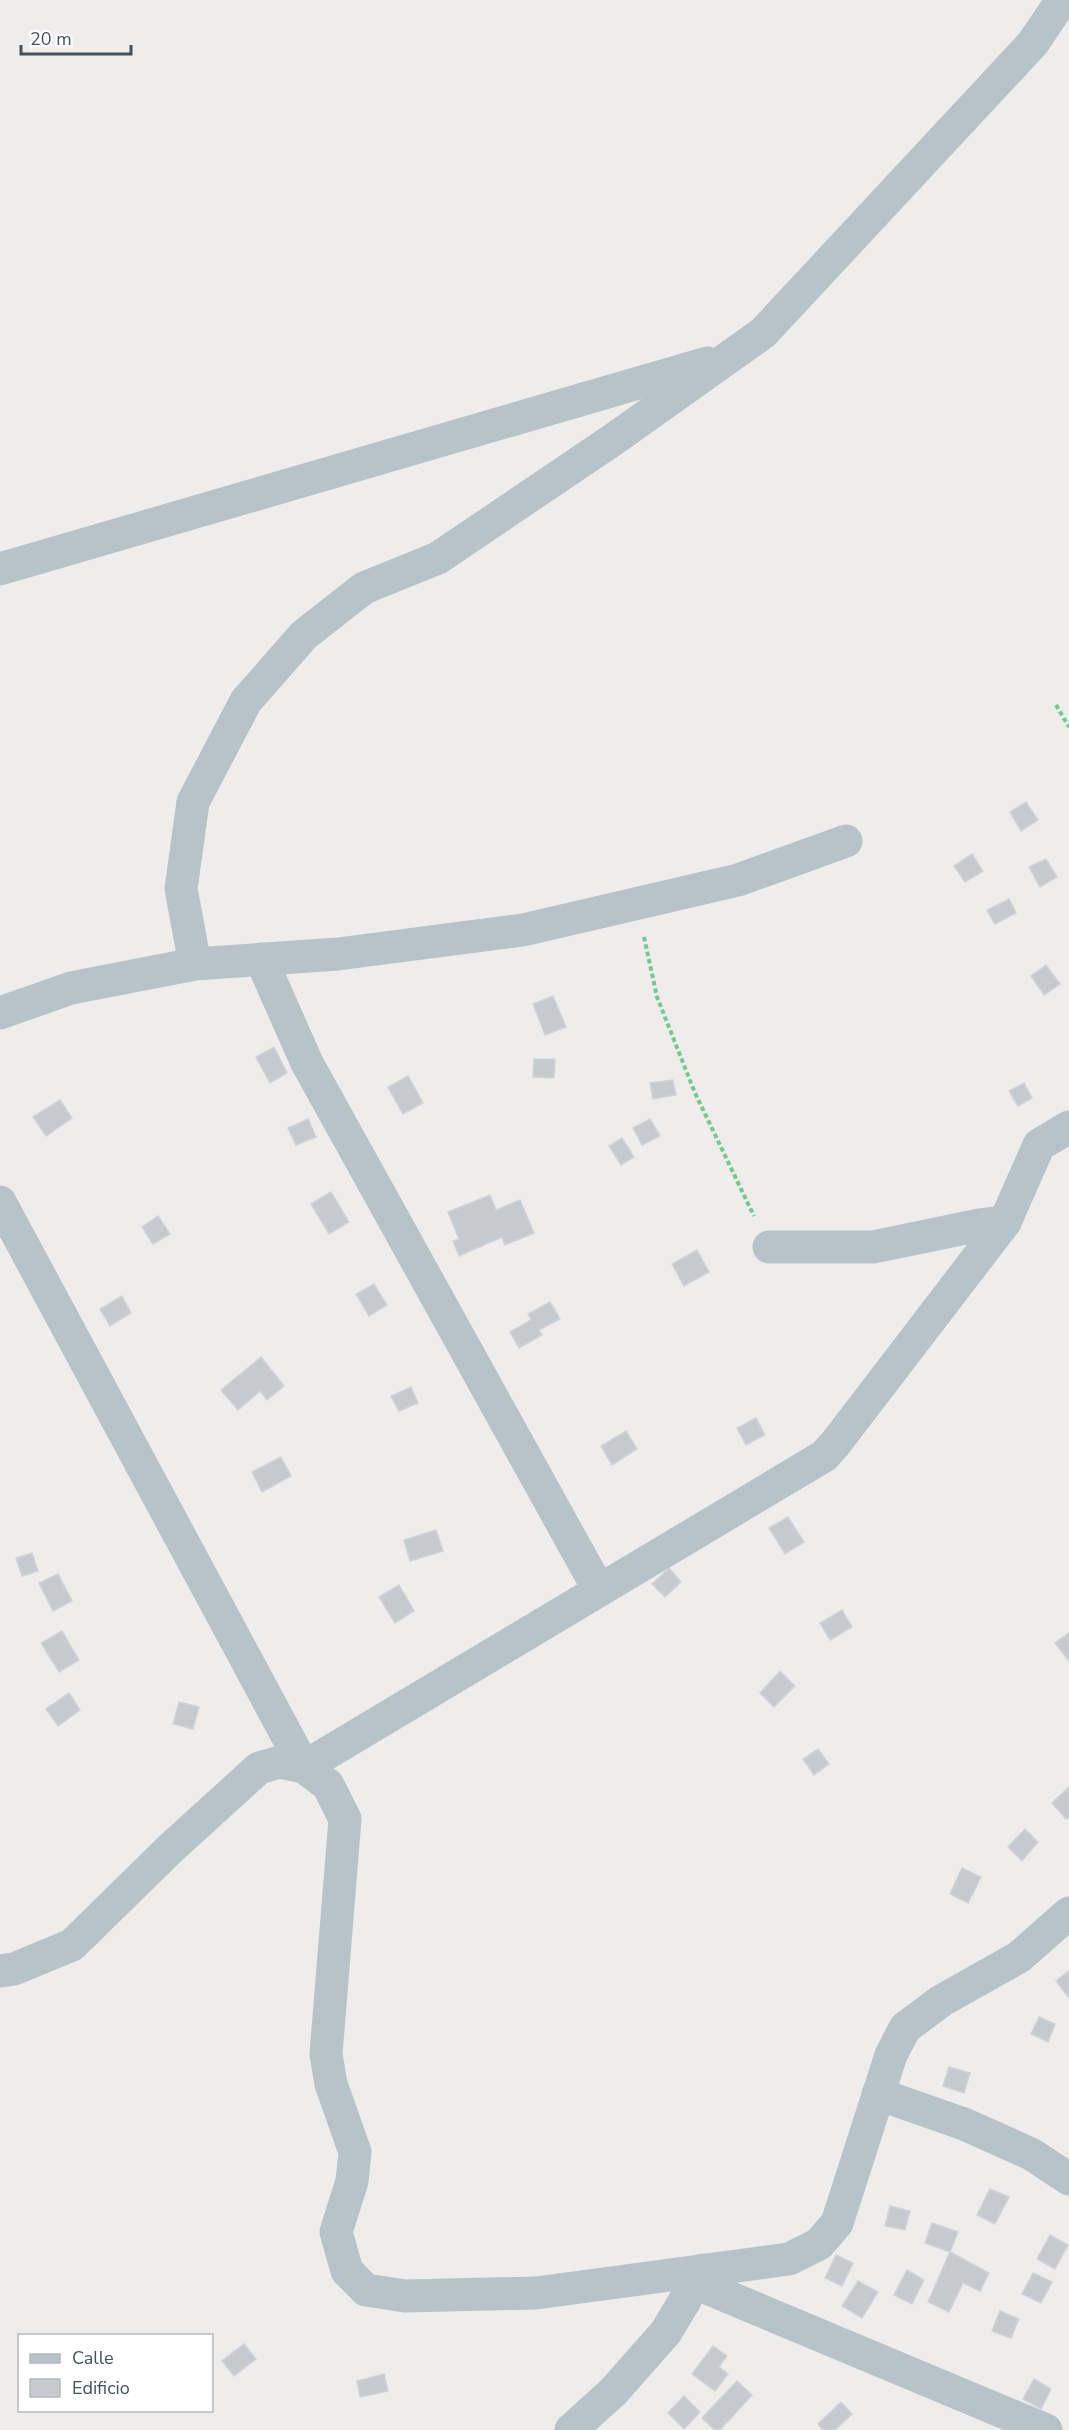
<svg xmlns="http://www.w3.org/2000/svg" width="1069" height="2430" font-family="'Nunito Sans',sans-serif">
<style>
.building{fill:#c6cacf;stroke:#d0d3d8;stroke-width:1.5}
.lines{fill:none;stroke-linecap:round;stroke-linejoin:round}
.path{stroke:#73c991;stroke-width:4;stroke-dasharray:4.5 3;stroke-linecap:butt}
.street{stroke:#b7c3c9;stroke-width:33}
</style>
<rect width="100%" height="100%" fill="#efecec"/>
<g class="building">
<polygon points="1026,802 1038,820 1021,831 1010,812"/>
<polygon points="972,854 983,871 965,882 954,866"/>
<polygon points="1046,859 1057,877 1040,887 1029,867"/>
<polygon points="1009,899 1016,913 995,924 987,910"/>
<polygon points="1046,965 1060,984 1044,995 1031,976"/>
<polygon points="553,996 566,1027 545,1035 533,1004"/>
<polygon points="274,1047 287,1073 270,1083 256,1057"/>
<polygon points="534,1059 555,1059 554,1078 533,1077"/>
<polygon points="408,1076 423,1103 403,1114 388,1087"/>
<polygon points="673,1080 676,1095 653,1099 650,1083"/>
<polygon points="1024,1083 1032,1098 1018,1106 1009,1091"/>
<polygon points="60,1100 72,1118 46,1136 33,1117"/>
<polygon points="308,1119 316,1137 296,1145 288,1128"/>
<polygon points="650,1119 660,1136 642,1145 633,1128"/>
<polygon points="622,1138 634,1157 621,1165 609,1146"/>
<polygon points="331,1192 349,1222 329,1234 311,1204"/>
<polygon points="490,1195 496,1210 520,1200 534,1233 505,1245 502,1237 459,1256 453,1241 459,1239 448,1212"/>
<polygon points="158,1216 170,1234 153,1244 142,1227"/>
<polygon points="697,1250 709,1272 684,1286 672,1264"/>
<polygon points="374,1284 387,1305 369,1316 356,1294"/>
<polygon points="122,1296 131,1313 110,1326 100,1309"/>
<polygon points="550,1302 560,1319 539,1330 542,1335 519,1348 510,1332 531,1320 528,1314"/>
<polygon points="261,1357 284,1386 267,1400 260,1391 238,1410 221,1390"/>
<polygon points="411,1387 418,1403 399,1411 391,1396"/>
<polygon points="756,1418 765,1435 746,1445 737,1428"/>
<polygon points="626,1431 637,1449 612,1465 601,1446"/>
<polygon points="281,1457 291,1476 262,1492 252,1472"/>
<polygon points="788,1517 804,1542 785,1554 769,1528"/>
<polygon points="436,1530 443,1551 410,1561 404,1540"/>
<polygon points="32,1553 38,1571 22,1576 16,1558"/>
<polygon points="669,1568 681,1582 665,1597 652,1584"/>
<polygon points="58,1574 72,1601 53,1611 39,1583"/>
<polygon points="399,1585 414,1611 395,1623 379,1597"/>
<polygon points="842,1610 852,1627 830,1640 820,1623"/>
<polygon points="62,1631 79,1660 59,1672 41,1643"/>
<polygon points="1069,1633 1069,1661 1055,1643"/>
<polygon points="780,1671 795,1686 774,1707 760,1693"/>
<polygon points="69,1693 80,1710 58,1726 46,1709"/>
<polygon points="179,1702 199,1707 193,1729 173,1724"/>
<polygon points="818,1749 829,1764 814,1775 803,1759"/>
<polygon points="1069,1787 1069,1817 1066,1819 1052,1803"/>
<polygon points="1025,1829 1038,1842 1022,1861 1008,1847"/>
<polygon points="962,1868 981,1877 968,1903 950,1894"/>
<polygon points="1069,1971 1069,1996 1068,1997 1056,1981"/>
<polygon points="1039,2017 1055,2024 1048,2042 1031,2034"/>
<polygon points="949,2067 970,2073 964,2093 943,2086"/>
<polygon points="990,2189 1009,2197 995,2224 977,2215"/>
<polygon points="890,2206 910,2211 905,2230 885,2226"/>
<polygon points="932,2223 958,2232 950,2252 925,2243"/>
<polygon points="1050,2235 1068,2245 1055,2269 1037,2259"/>
<polygon points="950,2252 989,2273 980,2291 963,2283 949,2312 928,2302"/>
<polygon points="836,2255 853,2263 842,2286 825,2278"/>
<polygon points="907,2270 924,2280 912,2304 894,2295"/>
<polygon points="1033,2273 1052,2282 1041,2303 1022,2294"/>
<polygon points="858,2281 878,2292 862,2318 842,2306"/>
<polygon points="1000,2311 1019,2319 1011,2338 992,2331"/>
<polygon points="244,2344 256,2359 234,2376 222,2361"/>
<polygon points="713,2346 727,2356 719,2367 728,2374 715,2391 692,2374"/>
<polygon points="384,2374 388,2391 360,2397 357,2381"/>
<polygon points="1034,2379 1051,2389 1041,2409 1023,2399"/>
<polygon points="737,2381 752,2395 720,2430 715,2430 702,2418"/>
<polygon points="684,2396 700,2412 684,2429 668,2413"/>
<polygon points="841,2402 852,2414 835,2430 823,2430 818,2424"/>
</g>
<g class="lines">
<g class="path">
<polyline points="1056,705 1069,727"/>
<polyline points="644,937 657,997 695,1093 754,1216"/>
</g>
<g class="street">
<polyline points="0,569 707,363"/>
<polyline points="261,959 307,1063 599,1590"/>
<polyline points="195,964 181,889 193,802 246,701 304,635 364,588 438,558 614,439 763,333 1033,43 1062,0"/>
<polyline points="0,1013 71,988 195,964 338,954 523,930 738,880 846,841"/>
<polyline points="0,1202 304,1767 824,1456 835,1444 1005,1222 1039,1145 1069,1127"/>
<polyline points="769,1247 873,1247 980,1225 1005,1222"/>
<polyline points="0,1971 14,1969 72,1945 171,1848 259,1768 280,1762 304,1767 328,1785 345,1819 326,2054 331,2084 355,2152 352,2181 336,2232 347,2271 366,2290 405,2296 536,2293 789,2259 819,2244 837,2223 891,2055 905,2028 941,2001 1019,1957 1069,1913"/>
<polyline points="878,2094 964,2124 1031,2154 1069,2179"/>
<polyline points="695,2283 1046,2430"/>
<polyline points="571,2430 613,2392 666,2332 703,2270"/>
</g>
</g>
<rect x="18" y="2334" width="195" height="78" fill="#ffffff" stroke="#b5babd" stroke-width="1.5"/>
<rect x="30" y="2354" width="30" height="9" fill="#b7c3c9" stroke="#b5babd" stroke-width="1.5"/>
<text x="72" y="2364" font-size="18" fill="#455259">Calle</text>
<rect x="30" y="2379" width="30" height="18" fill="#c6cacf" stroke="#b5babd" stroke-width="1.5"/>
<text x="72" y="2394" font-size="18" fill="#455259">Edificio</text>
<path d="M21 45v9h110v-9" fill="none" stroke="#455259" stroke-width="3"/>
<text x="30" y="45" font-size="18" fill="#455259" stroke="#ffffff" stroke-width="4.5" paint-order="stroke">20 m</text>
</svg>
